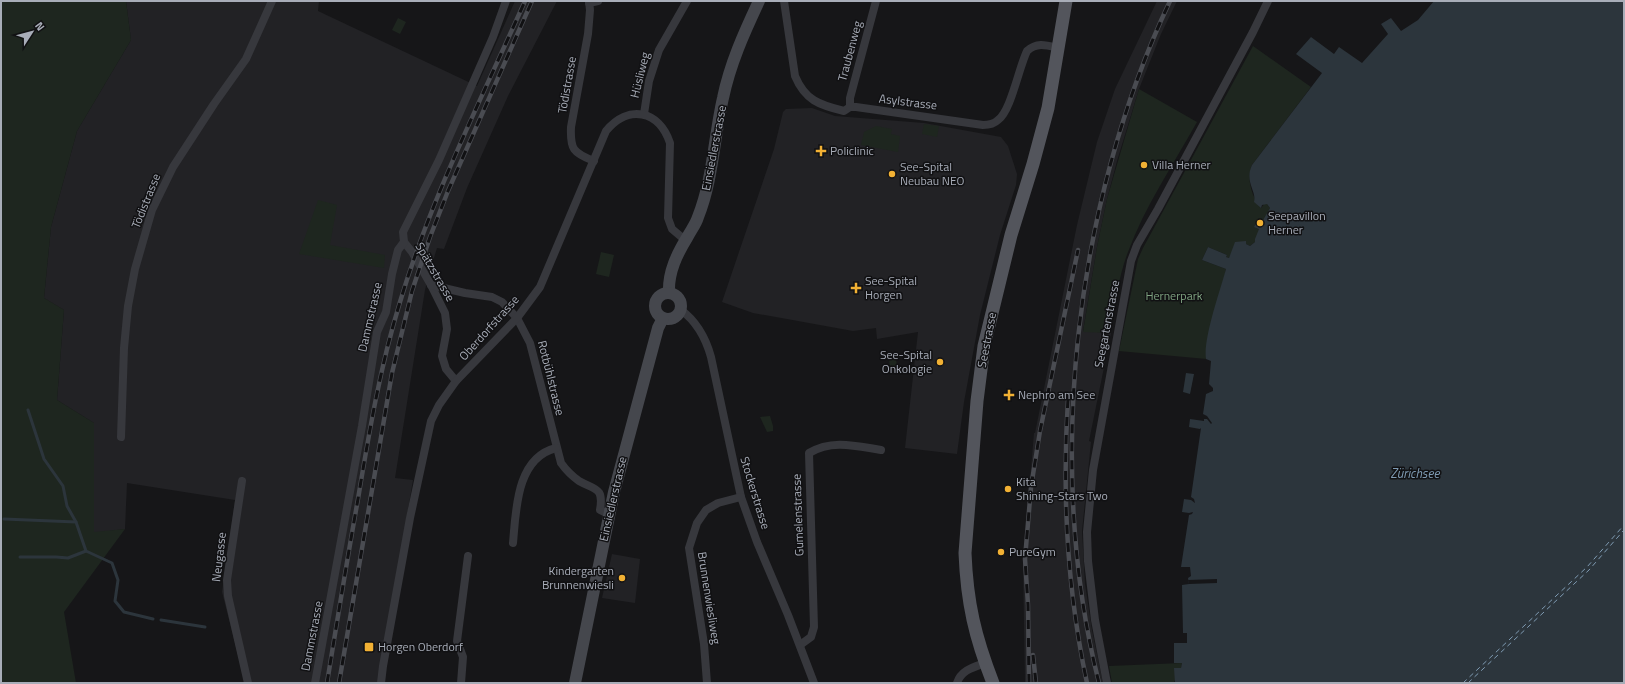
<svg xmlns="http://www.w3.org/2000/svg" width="1625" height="684" font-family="'Titillium Web',sans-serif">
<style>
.built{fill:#222225}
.green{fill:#1e261f}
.water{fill:#2c353c}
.pier{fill:#161618}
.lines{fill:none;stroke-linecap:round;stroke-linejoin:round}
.stream{stroke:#2c353c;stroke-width:3}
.ferry{stroke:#7f9bb3;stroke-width:1;stroke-dasharray:5 4;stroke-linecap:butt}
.minor{stroke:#37383d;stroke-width:8}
.secondary{stroke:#45474d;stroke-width:12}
.primary{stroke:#53555c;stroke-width:13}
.rail-casing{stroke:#4a4c52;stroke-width:4.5}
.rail{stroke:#111113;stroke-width:3;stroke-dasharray:9;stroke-linecap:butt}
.poi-dot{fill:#f2b134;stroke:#111113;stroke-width:1.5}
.labels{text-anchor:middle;stroke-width:3;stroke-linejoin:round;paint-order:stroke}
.street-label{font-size:12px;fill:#a8adb8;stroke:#111113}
.poi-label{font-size:12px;fill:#a8adb8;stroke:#111113;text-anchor:start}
.park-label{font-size:12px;fill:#7fa381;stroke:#111113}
.water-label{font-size:13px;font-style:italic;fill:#7f9bb3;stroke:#111113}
</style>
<rect width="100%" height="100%" fill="#161618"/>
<g class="built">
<polygon points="126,1 319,1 318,11 477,86 515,1 557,1 508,96 467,188 444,249 437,248 429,274 425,290 395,478 413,480 379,683 245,683 222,592 235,500 127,483 125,529 94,533 94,423 57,400 64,310 44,298 51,227 77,131 131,40"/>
<polygon points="1157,1 1177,1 1161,34 1139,89 1117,161 1107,199 1097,247 1083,331 1111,333 1089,441 1091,442 1082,531 1085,584 1092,630 1103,683 1025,683 1023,564 1034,433 1035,433 1077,225 1097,142 1115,89"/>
<polygon points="812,108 835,116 924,123 1001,137 1008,146 1017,174 1016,185 1000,235 980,315 964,402 957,454 905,448 918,332 877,339 876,328 853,331 798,321 753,313 722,302 774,149 783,112 786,109"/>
<polygon points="612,554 640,559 635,603 602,598"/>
</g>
<g class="green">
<polygon points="1,1 126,1 131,40 77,131 51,227 44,298 64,310 57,400 94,423 94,532 125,529 64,612 76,683 1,683"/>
<polygon points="398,18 406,22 400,34 392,30"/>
<path d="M1253,46L1311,87L1252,165C1246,179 1252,197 1261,208L1264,204H1267L1270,208L1255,242L1250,246L1246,244L1232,252L1229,258L1226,257L1227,255L1208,247L1202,260L1226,269L1207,359L1119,351L1138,259L1143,248Z"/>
<path d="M1139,89L1197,122C1173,165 1145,206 1128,252C1118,278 1115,306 1110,333L1083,332L1097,247L1107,199Z"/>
<polygon points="924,124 939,126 937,137 922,134"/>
<polygon points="876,126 892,129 891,134 900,136 898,152 861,145 864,132"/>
<polygon points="318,200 337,205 330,245 385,255 384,268 299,254"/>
<polygon points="601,252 614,255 609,277 596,274"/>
<polygon points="895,356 899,373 890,373 889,357"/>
<polygon points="770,416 773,426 773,431 767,432 760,417"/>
<polygon points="1182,663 1181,668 1174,682 1175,683 1112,683 1109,666"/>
</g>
<g class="water">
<path d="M1434,1H1624V683H1175L1174,668H1181L1182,663H1174V643H1187V633H1183L1182,585L1189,584L1188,578L1191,576L1190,567H1181L1189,515L1192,514L1193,512L1189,513L1182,512L1184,499L1191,500L1195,503L1194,499L1191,497L1201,428L1200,429L1189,427L1190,419L1204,421V419H1207L1211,424L1212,423L1207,416L1203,414L1206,394L1213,391V388L1209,384L1211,361L1206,359C1203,339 1220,291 1226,269L1202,260L1208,247L1227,255L1226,257L1229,258L1235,242L1246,241V244L1250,246L1255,242V239L1259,229L1254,227L1258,220L1262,222L1270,208L1267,204L1262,205L1261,208L1254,202C1257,191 1244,182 1252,165L1322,73L1296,54L1311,37L1334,54L1339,47L1362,63L1388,34L1381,24L1391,18L1401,31L1418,20Z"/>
<polygon points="1186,373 1194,374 1190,394 1183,392"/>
</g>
<polygon class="pier" points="1217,579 1217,583 1189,584 1188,580"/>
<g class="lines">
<g class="stream">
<polyline points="28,410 44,459 63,486 67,506 76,522 86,551 112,563 118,580 115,601 124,612 153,619"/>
<polyline points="4,519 76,522"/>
<polyline points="20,557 56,557 68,558 86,551"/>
<polyline points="161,620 205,627"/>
</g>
<g class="ferry">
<polyline points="1463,683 1587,567 1624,525"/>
<polyline points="1468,683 1589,570 1624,530"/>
</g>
<g class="minor">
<path d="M589,1L590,10L588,34L571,127C570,149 573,153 594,161"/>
<path d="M784,1L795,76C805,100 819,105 844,111L850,107H856L983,125C989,125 994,124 998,120C1011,111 1019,67 1027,51C1037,42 1046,45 1058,48"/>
<polyline points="589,3 598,1"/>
<polyline points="850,107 850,98 876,1"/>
<polyline points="644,114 649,81 659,50 687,1"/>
<polyline points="404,242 412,252 431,285 445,313 447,329 442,356 446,369 456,381"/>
<path d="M431,285L465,293L492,297L502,302L517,318L530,343L561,463C566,470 572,476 579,481C595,490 604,487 600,510L608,514"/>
<path d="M681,310C696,321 706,339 711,357L741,497L757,542L788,615L814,683"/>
<polyline points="121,437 124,348 128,306 135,269 152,210 173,167 214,104 246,59 272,1"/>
<polyline points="242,481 227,580 228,596 248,683"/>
<path d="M513,543C516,511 516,458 556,448"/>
<path d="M800,645L811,637L814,627L809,453C832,439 856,446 881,450"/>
<polyline points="315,683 362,426 377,332 386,312 392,274 398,250 404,242 403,232 439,160 493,37 506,1"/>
<path d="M381,683L383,666L410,518L431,421L439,405L456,381L517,318L540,287L606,131C628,104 659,110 670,143L668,218L672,229L685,240"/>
<polyline points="461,683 463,657 457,641 468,556"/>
<polyline points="707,683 704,644 689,548 697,523 706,510 718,503 741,497"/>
<path d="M957,683C961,670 974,667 985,663"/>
<polyline points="1107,683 1095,620 1088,561 1087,532 1093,470 1131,261 1137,245 1158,209 1253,32 1268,1"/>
</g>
<g class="secondary">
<path d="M669,293C668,272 677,254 688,236C691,230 696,224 698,217C713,180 714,137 723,98C730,64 744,33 759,1"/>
<circle cx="668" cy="306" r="13"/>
<polyline points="575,683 614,492 658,328 663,318"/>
</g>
<path class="primary" d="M993,683C975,637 967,603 965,553L977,401L984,346L1011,235L1033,164L1048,108L1066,1"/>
<defs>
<g id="rail">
<path d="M1068,399C1062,494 1067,590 1087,683"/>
<polyline points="1033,655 1036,683"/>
<path d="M327,683C337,622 347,560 358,499C369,433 380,367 400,302C431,198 481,100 525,1"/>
<polyline points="339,683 392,373 412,291 430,237 448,191 532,1"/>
<polyline points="1029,683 1028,605 1025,559 1031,487 1040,431 1078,250"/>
<path d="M1099,683C1044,466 1075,202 1170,1"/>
</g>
</defs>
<use href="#rail" class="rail-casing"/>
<use href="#rail" class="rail"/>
</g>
<g class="poi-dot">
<path d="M819 145h4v4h4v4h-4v4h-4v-4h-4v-4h4z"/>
<circle cx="1144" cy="165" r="4"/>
<circle cx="892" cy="174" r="4"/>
<circle cx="1260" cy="223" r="4"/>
<path d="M854 282h4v4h4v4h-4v4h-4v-4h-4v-4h4z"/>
<circle cx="940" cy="362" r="4"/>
<path d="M1007 389h4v4h4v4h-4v4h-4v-4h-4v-4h4z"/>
<circle cx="1008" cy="489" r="4"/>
<circle cx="1001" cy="552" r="4"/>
<circle cx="622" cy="578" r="4"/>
<rect x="364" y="642" width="10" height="10" rx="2"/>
</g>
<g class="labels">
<g class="street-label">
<text transform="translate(850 51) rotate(-75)" y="4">Traubenweg</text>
<text transform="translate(640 75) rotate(-76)" y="4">Hüsliweg</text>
<text transform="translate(567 85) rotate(-80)" y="4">Tödistrasse</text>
<text transform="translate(908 102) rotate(7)" y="4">Asylstrasse</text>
<text transform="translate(714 148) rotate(-79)" y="4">Einsiedlerstrasse</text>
<text transform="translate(146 201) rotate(-68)" y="4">Tödistrasse</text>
<text transform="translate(435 272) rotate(60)" y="4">Spätzstrasse</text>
<text transform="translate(370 317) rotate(-77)" y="4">Dammstrasse</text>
<text transform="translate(1107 324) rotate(-79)" y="4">Seegartenstrasse</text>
<text transform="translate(489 328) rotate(-48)" y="4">Oberdorfstrasse</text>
<text transform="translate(987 340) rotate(-79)" y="4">Seestrasse</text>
<text transform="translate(551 378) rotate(76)" y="4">Rotbühlstrasse</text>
<text transform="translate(755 493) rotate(73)" y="4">Stockerstrasse</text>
<text transform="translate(613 499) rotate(-77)" y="4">Einsiedlerstrasse</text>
<text transform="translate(798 515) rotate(-92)" y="4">Gumelenstrasse</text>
<text transform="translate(219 557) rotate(-83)" y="4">Neugasse</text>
<text transform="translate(709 598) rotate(81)" y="4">Brunnenwiesliweg</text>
<text transform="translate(312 636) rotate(-79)" y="4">Dammstrasse</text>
</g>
<g class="poi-label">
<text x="830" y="155">Policlinic</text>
<text x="1152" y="169">Villa Herner</text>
<text x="900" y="171">See-Spital<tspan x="900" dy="14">Neubau NEO</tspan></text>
<text x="1268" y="220">Seepavillon<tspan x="1268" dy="14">Herner</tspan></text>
<text x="865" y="285">See-Spital<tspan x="865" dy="14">Horgen</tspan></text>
<text x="932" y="359" text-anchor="end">See-Spital<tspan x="932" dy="14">Onkologie</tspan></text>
<text x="1018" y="399">Nephro am See</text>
<text x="1016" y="486">Kita<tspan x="1016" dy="14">Shining-Stars Two</tspan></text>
<text x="1009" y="556">PureGym</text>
<text x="614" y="575" text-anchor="end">Kindergarten<tspan x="614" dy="14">Brunnenwiesli</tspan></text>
<text x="378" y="651">Horgen Oberdorf</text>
</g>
<g class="park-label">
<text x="1174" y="300">Hernerpark</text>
</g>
<g class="water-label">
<text x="1415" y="478">Zürichsee</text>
</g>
</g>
<rect width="1625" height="684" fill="none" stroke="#a8adb8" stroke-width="4"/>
<g transform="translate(32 32) rotate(54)" stroke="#111113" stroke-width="3" paint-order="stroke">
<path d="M0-3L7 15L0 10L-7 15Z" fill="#a8adb8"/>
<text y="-6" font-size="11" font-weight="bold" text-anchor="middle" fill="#a8adb8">N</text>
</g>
</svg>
